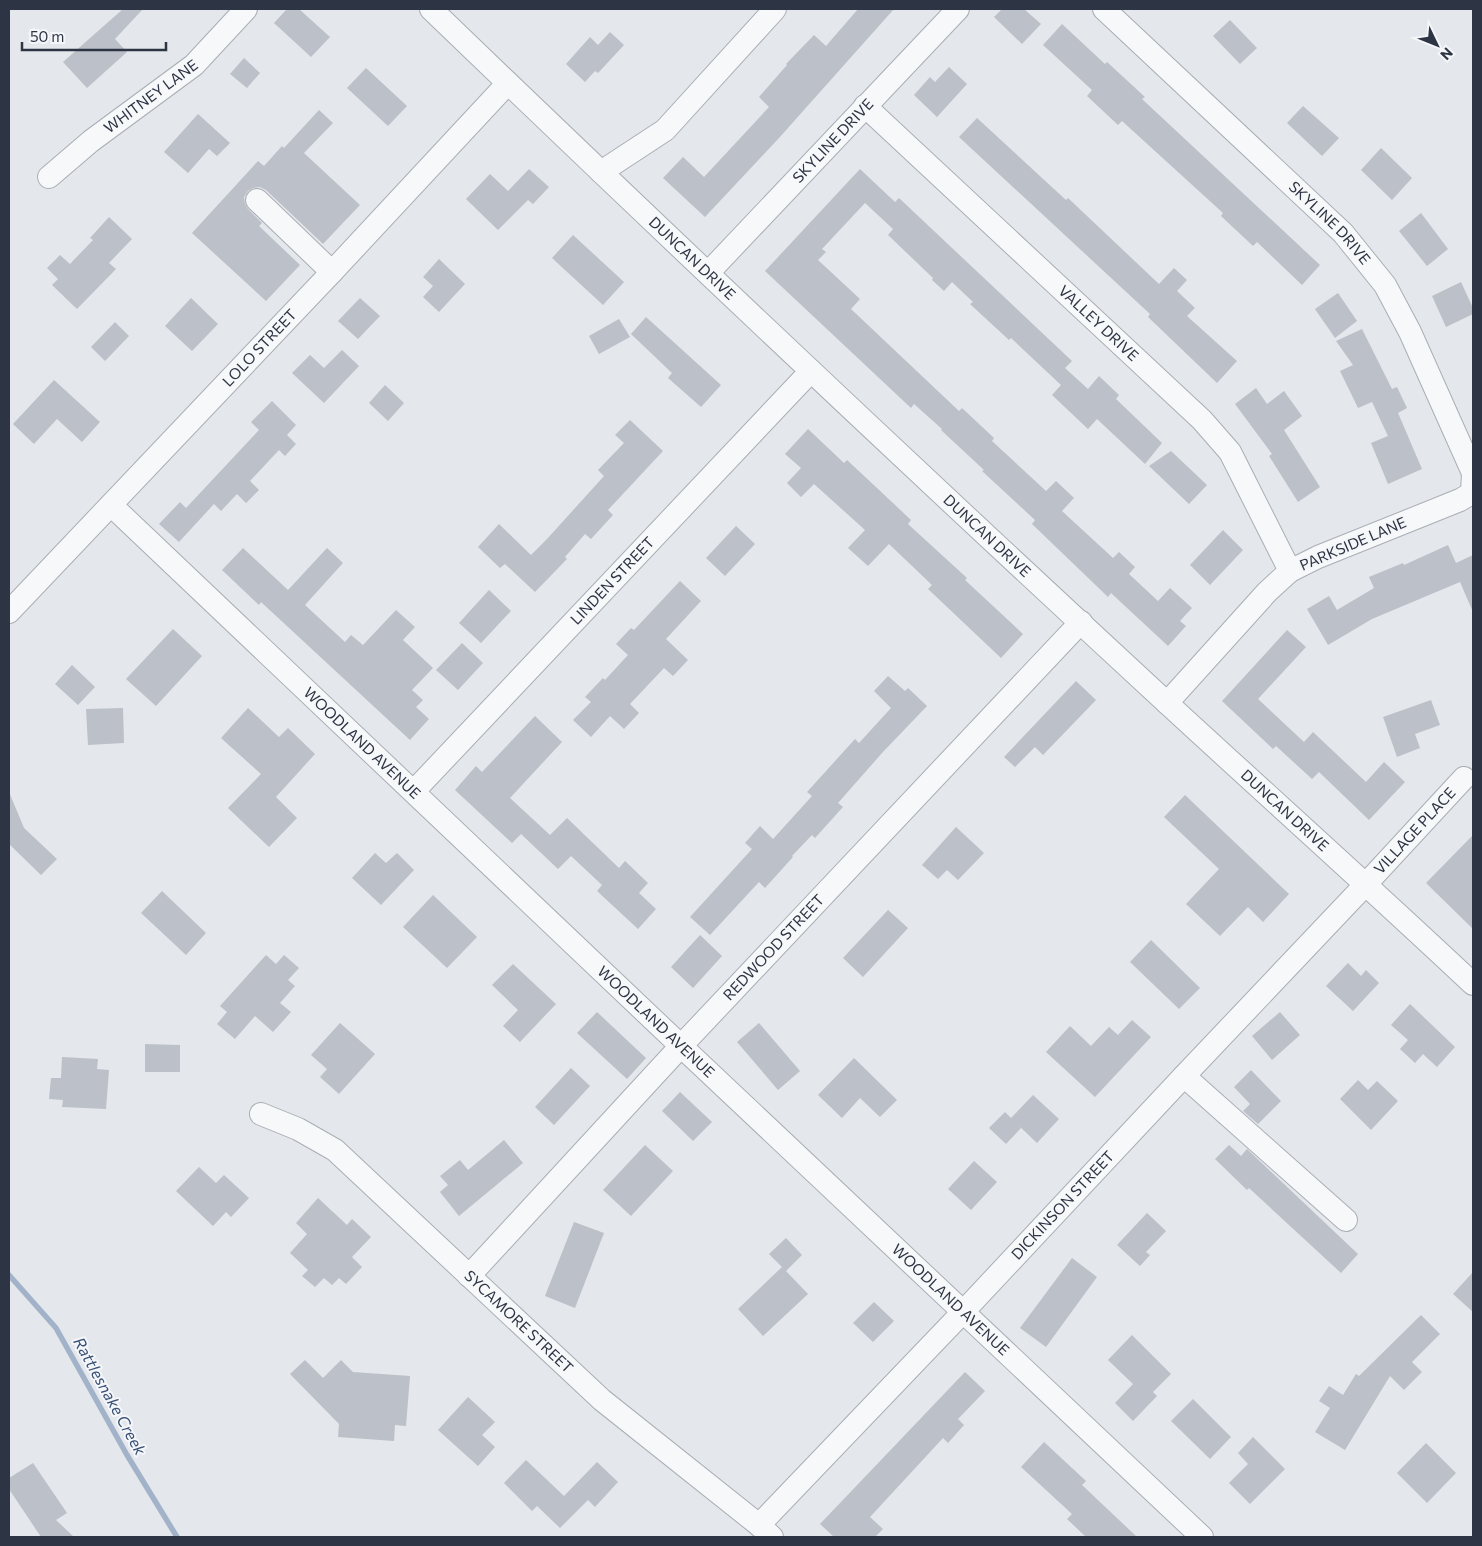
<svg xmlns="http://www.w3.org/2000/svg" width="1482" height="1546" font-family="Commissioner,sans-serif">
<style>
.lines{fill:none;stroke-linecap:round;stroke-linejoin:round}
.stream{stroke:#a2b3c9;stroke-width:5.5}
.building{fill:#bcc0c8}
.minor-casing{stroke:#a9aeb5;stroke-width:24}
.minor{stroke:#f7f8fa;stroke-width:22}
.labels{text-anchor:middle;stroke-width:4;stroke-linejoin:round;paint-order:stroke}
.street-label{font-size:15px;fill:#2d3443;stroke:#f4f6f9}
.water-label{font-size:16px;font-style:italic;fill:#385076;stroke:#f4f6f9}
</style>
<rect width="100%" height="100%" fill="#e4e7eb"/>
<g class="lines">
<polyline class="stream" points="9,1275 56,1328 127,1455 177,1537"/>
</g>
<g class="building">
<polygon points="123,9 143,9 115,39 127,52 87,88 63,62"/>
<polygon points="287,9 299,9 330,37 311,57 274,23"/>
<polygon points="858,9 894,9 779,138 705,217 663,178 683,157 704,177 769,107 759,97 787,65 786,64 814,35 826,46"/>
<polygon points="1002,9 1024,9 1041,24 1022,44 994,17"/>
<polygon points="1230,20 1257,48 1240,64 1213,36"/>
<polygon points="1062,24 1105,64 1107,62 1145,97 1142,99 1320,265 1302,285 1257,242 1253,246 1221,216 1223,213 1122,121 1118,125 1087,96 1092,90 1043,45"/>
<polygon points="610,32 624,45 598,73 595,71 585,82 566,64 590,37 598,45"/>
<polygon points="244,58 260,73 247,88 230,74"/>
<polygon points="949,67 967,84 937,117 914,95 930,77 935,82"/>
<polygon points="366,68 407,106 388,126 347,88"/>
<polygon points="1303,106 1339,138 1322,156 1287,123"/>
<polygon points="319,110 333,123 304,153 360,205 323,244 266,190 260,187 253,188 248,191 244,197 245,204 248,209 262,223 259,226 300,265 266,301 192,233 258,161 264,166 282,146 284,148"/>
<polygon points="198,114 230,143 217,156 209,149 188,173 164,152"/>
<polygon points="977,118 1066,200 1068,198 1159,284 1174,268 1187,280 1177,291 1195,308 1187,316 1237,361 1217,383 1148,317 1150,314 959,137"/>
<polygon points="1381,148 1412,178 1392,200 1361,170"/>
<polygon points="529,169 549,187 533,204 528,200 498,230 466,199 490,174 508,191"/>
<polygon points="860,169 895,202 899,198 1072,361 1065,368 1088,389 1099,376 1119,395 1116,399 1162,443 1145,464 1097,419 1088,429 1052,395 1061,385 1011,338 1009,340 970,304 973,302 952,282 944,291 932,280 933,278 888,235 893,229 865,203 822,249 826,252 818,260 860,299 851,309 959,411 962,408 994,438 992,441 1046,491 1056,481 1074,498 1062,511 1113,558 1119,552 1135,567 1129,574 1158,601 1170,588 1192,608 1180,621 1186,626 1168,646 1111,593 1108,597 1032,524 1035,520 982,471 984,470 941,430 942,429 914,404 911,408 765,271"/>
<polygon points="1421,213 1448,249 1427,266 1399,231"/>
<polygon points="109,217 132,239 109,263 116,269 77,309 52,285 58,279 47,268 60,255 70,264 93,240 90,238"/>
<polygon points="573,235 624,282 603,305 552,258"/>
<polygon points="439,259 465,284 439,312 423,297 433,286 423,277"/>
<polygon points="1461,282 1473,308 1473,314 1446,327 1432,296"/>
<polygon points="1338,293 1357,321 1335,338 1315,309"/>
<polygon points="191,298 218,324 192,351 165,326"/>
<polygon points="360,298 380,316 358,339 338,321"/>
<polygon points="646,317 721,385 701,407 668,378 672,373 631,334"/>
<polygon points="619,319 630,337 599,354 589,336"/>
<polygon points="115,322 129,336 105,361 91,347"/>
<polygon points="1362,329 1392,389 1397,387 1407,408 1398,413 1422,469 1388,484 1371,443 1388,436 1372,402 1358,408 1340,371 1353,365 1336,341"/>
<polygon points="342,350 359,366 324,403 292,373 310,355 324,368"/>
<polygon points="54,380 100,422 82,442 57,419 34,444 13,424"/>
<polygon points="385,385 404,403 388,421 369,403"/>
<polygon points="1256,388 1267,404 1284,391 1302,416 1284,430 1320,487 1298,502 1269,456 1272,454 1235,404"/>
<polygon points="272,401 296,425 287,435 296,444 285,456 279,450 250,481 259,490 246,503 237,494 221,511 214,504 179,542 159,524 180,502 186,508 259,430 251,422"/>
<polygon points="630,420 663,451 608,510 613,515 591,539 585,534 565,557 567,559 535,592 505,564 500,568 478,547 499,524 531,555 547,539 604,476 598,470 624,443 615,435"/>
<polygon points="808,429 844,463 847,460 877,488 911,520 908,524 967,578 965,580 1023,634 1001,658 928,589 932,585 889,544 868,566 848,548 865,530 814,484 801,497 787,483 801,468 785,454"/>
<polygon points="1171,451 1207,485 1189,504 1149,466"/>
<polygon points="736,526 755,544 725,576 706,558"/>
<polygon points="1223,530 1243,550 1210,585 1190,565"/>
<polygon points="1448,545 1456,563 1473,555 1473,612 1460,582 1372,619 1328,645 1307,609 1329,596 1337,610 1374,588 1369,577 1403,563 1404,565"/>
<polygon points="243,548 288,590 327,548 343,563 305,605 345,642 351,635 363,645 396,610 415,627 403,640 433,668 412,690 423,700 416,707 429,719 410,740 261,602 259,605 222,570"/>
<polygon points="680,581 701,601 666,639 688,660 673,676 664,668 630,704 639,713 624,729 610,716 591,737 573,720 591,702 585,697 603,678 605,680 628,655 616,644 631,628 634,630"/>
<polygon points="489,590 511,611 481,643 459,623"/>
<polygon points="173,629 202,656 156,706 126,679"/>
<polygon points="1287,630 1306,647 1258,699 1304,742 1313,732 1366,782 1384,762 1405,782 1369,820 1319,772 1312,779 1276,746 1273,749 1222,701"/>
<polygon points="462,643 483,663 458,690 436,670"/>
<polygon points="72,665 95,687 78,705 55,684"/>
<polygon points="888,676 905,691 908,688 927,706 882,753 838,803 843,807 815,838 812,835 792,856 793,857 765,888 759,882 710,935 690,917 752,849 745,843 760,826 773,839 812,796 807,792 855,739 859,743 891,708 874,691"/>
<polygon points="1076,681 1096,700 1043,755 1035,747 1015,767 1004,757"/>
<polygon points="1431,700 1440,725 1415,734 1420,748 1397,757 1383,717"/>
<polygon points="123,708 124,743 88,745 86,709"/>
<polygon points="248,708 279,737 288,728 315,754 276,797 297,818 269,847 228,808 261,774 221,738"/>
<polygon points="535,716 562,742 510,798 550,835 567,818 619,868 625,861 648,883 639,893 656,909 638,929 597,891 602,885 571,856 558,869 521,834 512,843 455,790 476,766 482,772"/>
<polygon points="9,792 24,828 57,859 41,875 9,844"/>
<polygon points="1185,795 1289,894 1263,922 1248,907 1220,936 1186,904 1219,869 1164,817"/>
<polygon points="956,827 984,853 958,880 947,870 938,879 922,865"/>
<polygon points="1473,835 1473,929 1426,883"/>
<polygon points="375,853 386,863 397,853 414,870 381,905 352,878"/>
<polygon points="162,891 206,933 186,955 141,913"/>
<polygon points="433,895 477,937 447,968 403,927"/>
<polygon points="888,910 908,928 863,977 843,958"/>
<polygon points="700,935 722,956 693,988 671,967"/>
<polygon points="1151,940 1200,988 1179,1009 1130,962"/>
<polygon points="266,955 276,964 284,955 299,968 288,980 295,986 280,1003 291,1012 273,1032 255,1016 235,1039 217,1024 227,1012 220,1006"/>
<polygon points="1348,963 1361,976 1366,970 1379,983 1353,1011 1326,986"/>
<polygon points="513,964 556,1004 520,1042 503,1026 518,1010 492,985"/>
<polygon points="1410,1004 1455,1047 1437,1067 1423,1054 1415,1063 1400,1049 1408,1040 1391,1025"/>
<polygon points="597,1012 646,1058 627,1079 577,1033"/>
<polygon points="1280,1012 1300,1035 1272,1060 1252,1036"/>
<polygon points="1132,1020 1151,1037 1095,1097 1046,1052 1070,1026 1091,1046 1109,1027 1118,1035"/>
<polygon points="340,1023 375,1054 339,1094 320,1077 327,1069 311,1055"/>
<polygon points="759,1023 800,1071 778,1090 737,1042"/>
<polygon points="145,1044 180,1045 180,1072 145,1072"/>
<polygon points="62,1057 98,1059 97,1069 109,1070 106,1109 62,1107 63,1100 49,1099 51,1078 61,1078"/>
<polygon points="854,1058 897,1100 880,1117 860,1098 842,1118 818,1095"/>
<polygon points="571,1068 590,1086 554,1125 535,1107"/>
<polygon points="1251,1070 1281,1101 1258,1124 1243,1111 1250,1104 1234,1087"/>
<polygon points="1358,1080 1368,1090 1377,1081 1398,1101 1371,1130 1340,1099"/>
<polygon points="680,1092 712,1122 693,1141 662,1111"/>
<polygon points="1033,1095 1059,1119 1037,1143 1017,1124 1021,1128 1006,1144 989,1128 1005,1112 1011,1118"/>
<polygon points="504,1140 523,1163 459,1216 440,1192 448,1185 440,1176 460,1160 468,1170"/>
<polygon points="645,1145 673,1171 631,1216 603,1190"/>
<polygon points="1229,1145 1241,1156 1247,1149 1358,1254 1341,1273 1249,1188 1247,1190 1215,1159"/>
<polygon points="974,1161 997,1182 971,1210 948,1189"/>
<polygon points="199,1167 216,1183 224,1175 249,1198 231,1217 226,1212 213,1226 176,1191"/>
<polygon points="318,1198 347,1225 352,1219 371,1237 352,1257 362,1267 346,1284 339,1278 332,1285 324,1278 315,1287 302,1276 308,1270 290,1253 307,1234 296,1223"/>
<polygon points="1147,1213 1166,1231 1146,1252 1150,1255 1140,1266 1117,1245"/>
<polygon points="574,1222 604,1233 575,1308 545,1296"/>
<polygon points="786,1238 802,1255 786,1271 808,1294 763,1336 738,1309 782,1267 769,1254"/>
<polygon points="1072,1258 1097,1277 1046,1347 1020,1328"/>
<polygon points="1473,1272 1473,1312 1453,1294"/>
<polygon points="874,1302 894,1321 873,1342 853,1323"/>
<polygon points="1421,1315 1440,1334 1412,1362 1422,1372 1404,1390 1390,1376 1345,1450 1315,1432 1330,1408 1319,1401 1329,1386 1343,1395 1356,1374 1359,1376"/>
<polygon points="1132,1335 1171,1374 1153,1392 1157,1396 1133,1421 1115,1403 1133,1384 1108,1360"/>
<polygon points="305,1360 323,1378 341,1360 353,1372 410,1376 406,1426 395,1425 394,1441 338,1437 339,1424 290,1374"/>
<polygon points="965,1372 985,1391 958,1419 964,1425 948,1443 943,1438 870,1517 883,1529 875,1537 834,1537 820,1524"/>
<polygon points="468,1397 495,1422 482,1435 495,1447 478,1466 438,1430"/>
<polygon points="1193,1399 1231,1437 1210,1459 1171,1421"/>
<polygon points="1253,1437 1285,1469 1250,1504 1229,1483 1248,1464 1238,1453"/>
<polygon points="1044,1442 1086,1481 1082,1485 1137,1537 1086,1537 1067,1519 1072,1514 1021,1467"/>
<polygon points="1426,1443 1456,1473 1427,1503 1397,1473"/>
<polygon points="526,1460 564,1496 597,1462 618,1482 595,1507 588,1500 560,1528 537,1506 532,1511 504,1483"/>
<polygon points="33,1463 67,1513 56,1520 74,1537 41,1537 9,1489 9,1478"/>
</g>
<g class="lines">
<defs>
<g id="minor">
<path id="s1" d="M431,9C674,243 919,474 1167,703C1269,797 1372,889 1473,984"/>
<path id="s2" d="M1104,9L1343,233L1385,285L1410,332L1473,473L1472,493L1460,500L1318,557L1290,571L1267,592L1167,703"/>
<path id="s3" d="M865,106L1202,420L1230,452L1290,571"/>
<polyline points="601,172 665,130 775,9"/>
<path id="s4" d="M49,177L91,141L194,65L246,9"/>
<polyline points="257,200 332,272"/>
<path id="s5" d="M708,273L958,9"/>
<path id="s6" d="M111,505L681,1046L1202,1537"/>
<path id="s7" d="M9,612L332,272L508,83"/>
<path id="s8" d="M414,791L811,371"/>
<polyline points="1184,1076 1346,1220"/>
<path id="s9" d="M261,1114L298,1129L335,1150L602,1400L759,1525L772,1537"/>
<path id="s10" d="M469,1276L681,1046L1081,622"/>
<path id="s11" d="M759,1525L963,1312L1184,1076L1366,884L1464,778"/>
</g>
</defs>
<use href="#minor" class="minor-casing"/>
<use href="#minor" class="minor"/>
</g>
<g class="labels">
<g class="street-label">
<text dy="5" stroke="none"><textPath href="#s4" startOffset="130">WHITNEY LANE</textPath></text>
<text dy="5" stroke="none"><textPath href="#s5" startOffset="182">SKYLINE DRIVE</textPath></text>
<text dy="5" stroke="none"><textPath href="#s2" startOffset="311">SKYLINE DRIVE</textPath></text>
<text dy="5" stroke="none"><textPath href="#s1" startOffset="361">DUNCAN DRIVE</textPath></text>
<text dy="5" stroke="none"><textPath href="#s3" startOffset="319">VALLEY DRIVE</textPath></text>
<text dy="5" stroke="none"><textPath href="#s7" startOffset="364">LOLO STREET</textPath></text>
<text dy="5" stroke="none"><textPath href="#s1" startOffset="766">DUNCAN DRIVE</textPath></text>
<text transform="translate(1353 544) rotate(-23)" y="5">PARKSIDE LANE</text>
<text dy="5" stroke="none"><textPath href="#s8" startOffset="289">LINDEN STREET</textPath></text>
<text dy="5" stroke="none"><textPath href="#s6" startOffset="346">WOODLAND AVENUE</textPath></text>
<text dy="5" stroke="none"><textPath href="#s1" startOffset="1171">DUNCAN DRIVE</textPath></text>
<text dy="5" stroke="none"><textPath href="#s11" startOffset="955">VILLAGE PLACE</textPath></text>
<text dy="5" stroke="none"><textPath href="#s10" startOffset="448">REDWOOD STREET</textPath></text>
<text dy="5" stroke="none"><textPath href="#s6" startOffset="751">WOODLAND AVENUE</textPath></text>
<text dy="5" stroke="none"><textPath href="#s11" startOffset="441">DICKINSON STREET</textPath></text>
<text dy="5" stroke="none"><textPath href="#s6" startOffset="1156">WOODLAND AVENUE</textPath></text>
<text dy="5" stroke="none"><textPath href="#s9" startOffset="334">SYCAMORE STREET</textPath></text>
</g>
<g class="water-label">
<text transform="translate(110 1396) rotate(61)" y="6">Rattlesnake Creek</text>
</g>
</g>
<rect width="1482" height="1546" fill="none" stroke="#2d3443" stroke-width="20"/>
<g transform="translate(1437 45) rotate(133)" stroke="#f4f6f9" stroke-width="4" paint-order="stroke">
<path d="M0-4L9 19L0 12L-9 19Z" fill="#2d3443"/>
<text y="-8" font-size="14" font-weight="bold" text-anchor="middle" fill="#2d3443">N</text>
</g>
<path d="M22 42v8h144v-8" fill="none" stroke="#2d3443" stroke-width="2.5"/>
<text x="30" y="42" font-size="15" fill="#2d3443" stroke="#f4f6f9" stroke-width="4" paint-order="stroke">50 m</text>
</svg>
